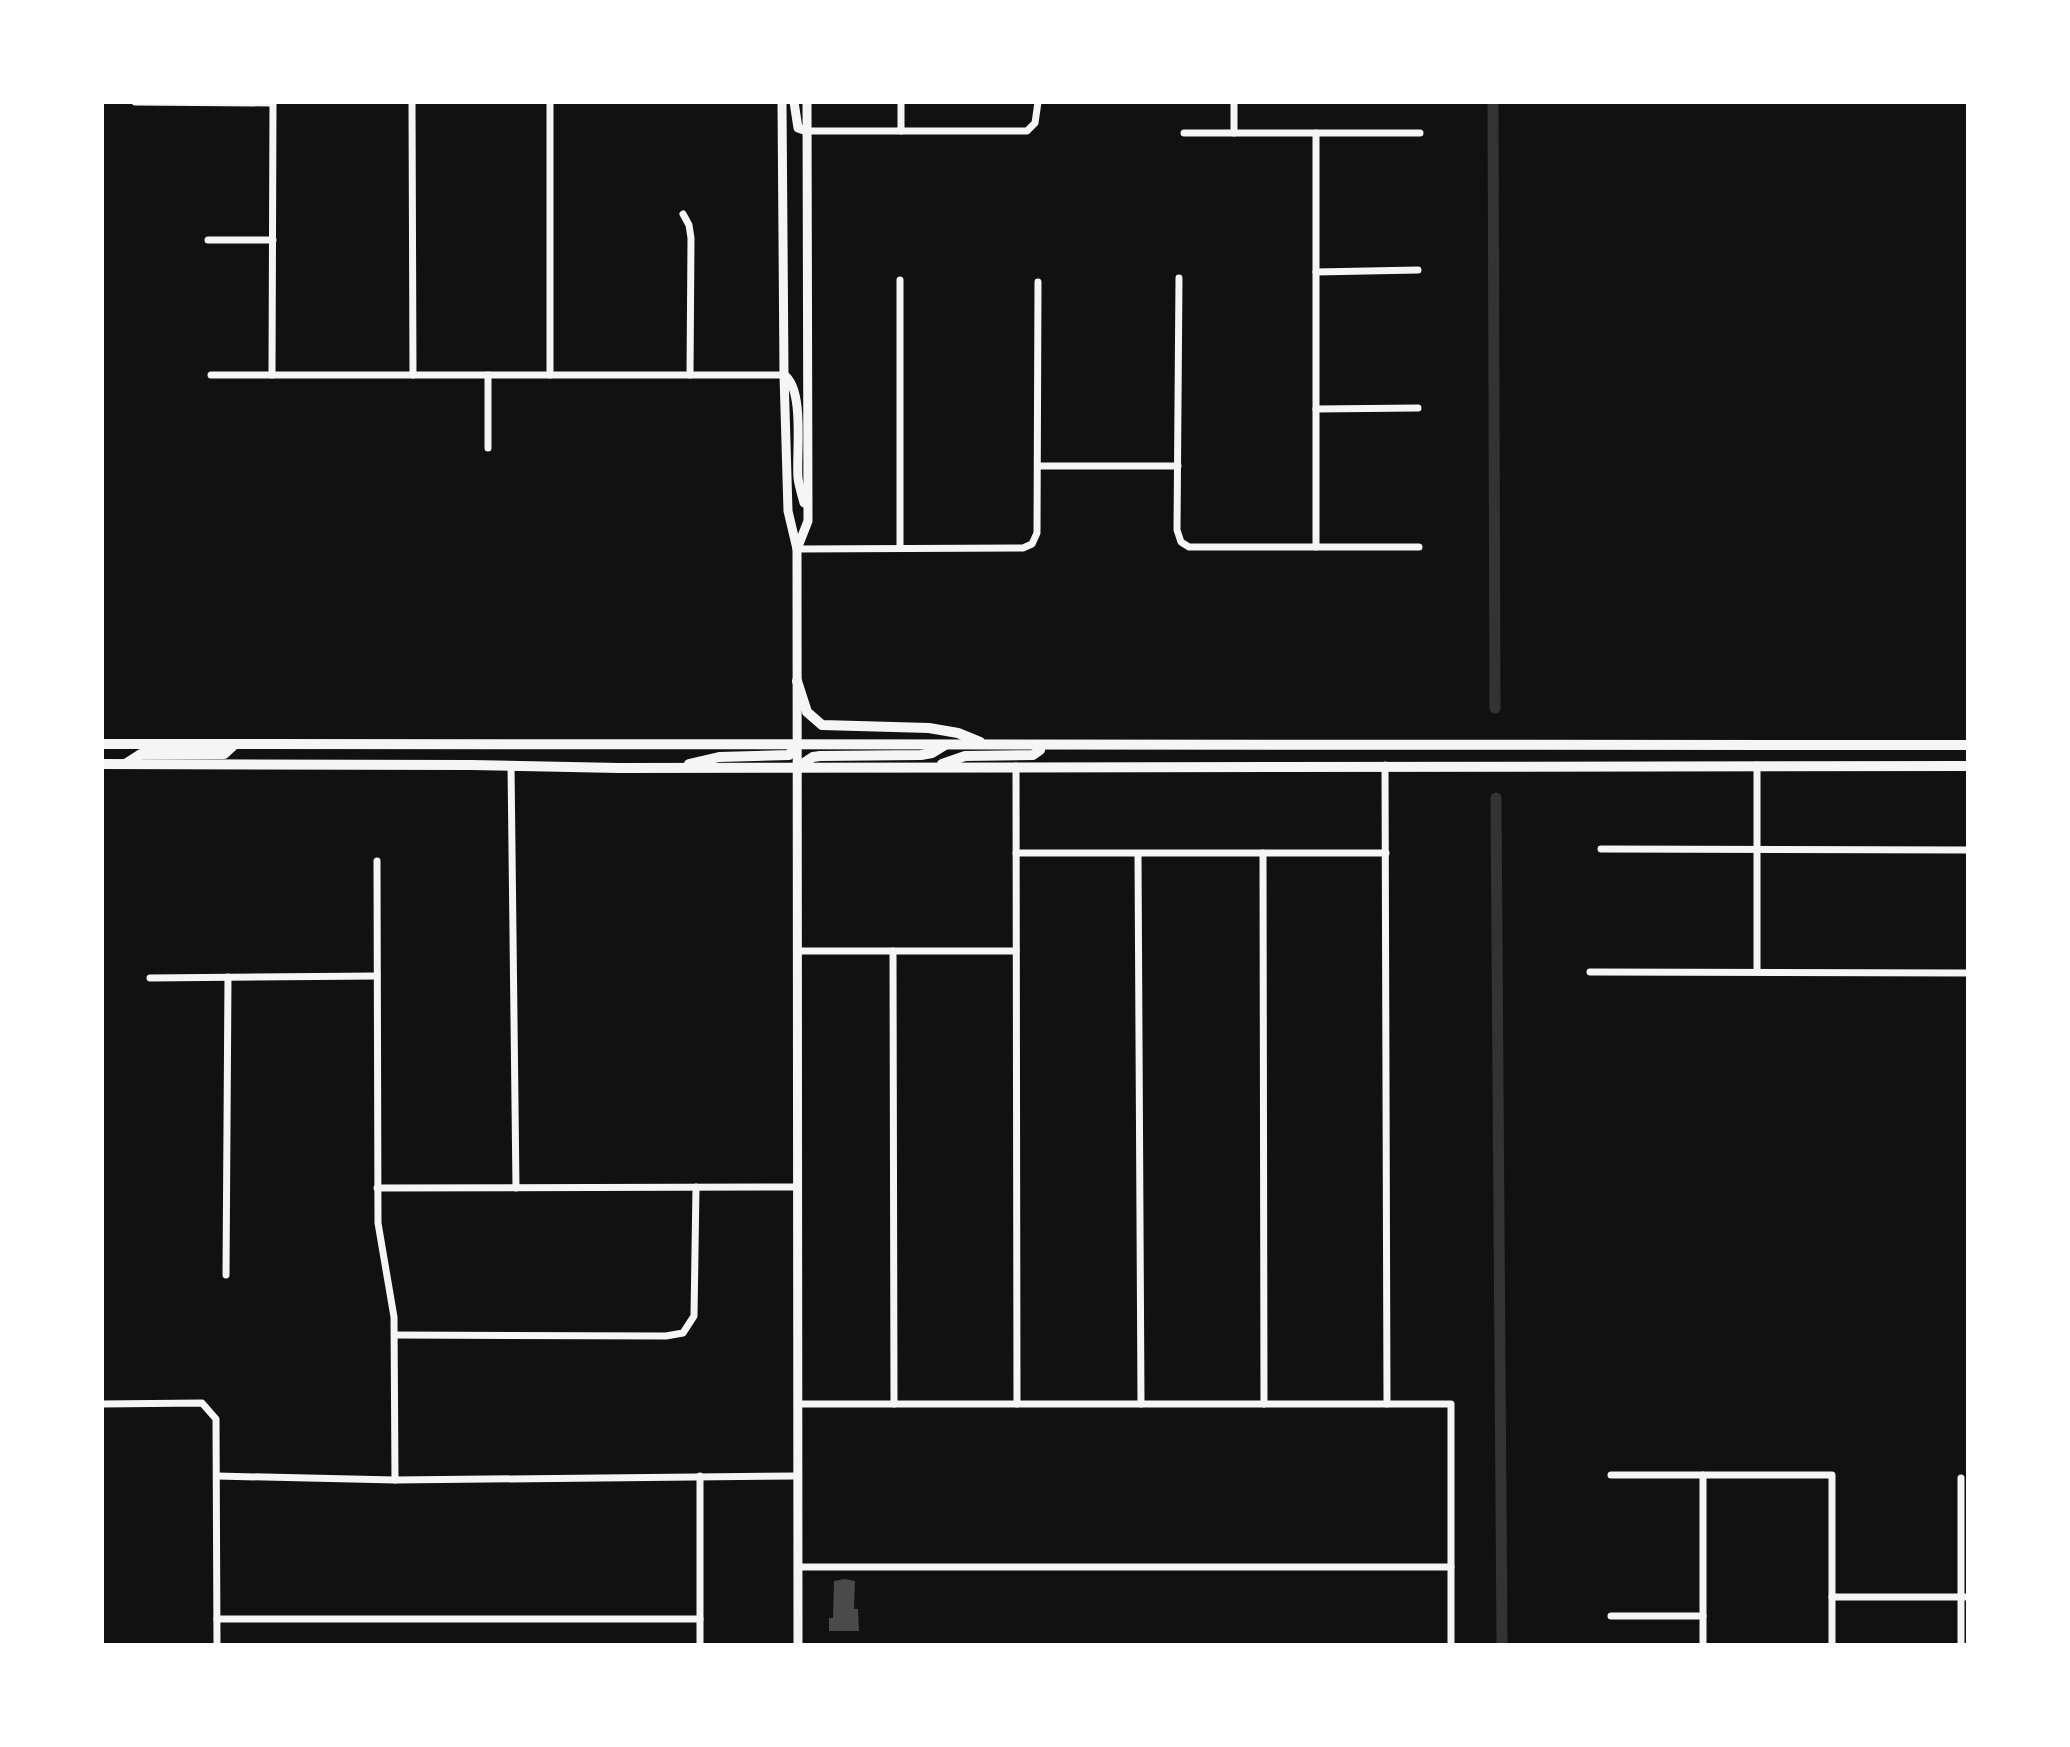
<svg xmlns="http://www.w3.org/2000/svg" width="2070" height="1747" font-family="'Golos Text',sans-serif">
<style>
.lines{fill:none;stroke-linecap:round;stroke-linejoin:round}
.canal{stroke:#333;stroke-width:11}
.building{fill:#4a4a4a}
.minor{stroke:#f5f5f5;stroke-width:7}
.secondary{stroke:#f5f5f5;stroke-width:9}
.primary{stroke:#f5f5f5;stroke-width:10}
</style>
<rect width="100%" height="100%" fill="#111"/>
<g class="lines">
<g class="canal">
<polyline points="1493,102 1495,708"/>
<polyline points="1496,798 1502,1645"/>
</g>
</g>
<polygon class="building" points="845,1579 855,1581 854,1609 858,1609 859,1631 829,1631 829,1618 833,1618 834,1581"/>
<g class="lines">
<g class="minor">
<polyline points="135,102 273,103"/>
<polyline points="412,102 413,375"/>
<polyline points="901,102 901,131"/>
<polyline points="807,131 1027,131 1035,123 1038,102"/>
<polyline points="1184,133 1420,133"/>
<polyline points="1234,133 1234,102"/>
<polyline points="683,214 689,225 691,238 690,375"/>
<polyline points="208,240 273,240"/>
<polyline points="1316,272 1418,270"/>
<polyline points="1179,278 1177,530 1181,542 1189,547 1419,547"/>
<polyline points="900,280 900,547"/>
<polyline points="211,375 784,375"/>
<polyline points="272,375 273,102"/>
<polyline points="550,375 550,102"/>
<polyline points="1316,409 1418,408"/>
<polyline points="488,448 488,375"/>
<polyline points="1039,466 1178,466"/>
<polyline points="1316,547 1316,133"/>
<polyline points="797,549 1023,548 1032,544 1037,533 1038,282"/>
<polyline points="511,765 516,1188"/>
<polyline points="1385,765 1387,1404"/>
<polyline points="1016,766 1017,1404"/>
<polyline points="1601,849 1968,850"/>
<polyline points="1016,853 1386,853"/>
<polyline points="1263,853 1264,1404"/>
<polyline points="1138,854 1141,1404"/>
<polyline points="377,861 378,1223 394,1317 395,1480"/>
<polyline points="797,951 1016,951"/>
<polyline points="893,951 894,1404"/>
<polyline points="1590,972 1968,973"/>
<polyline points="1757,972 1757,765"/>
<polyline points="150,978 377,976"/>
<polyline points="377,1188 797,1187"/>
<polyline points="226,1275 228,977"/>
<polyline points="395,1335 666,1336 683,1333 694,1316 696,1187"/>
<polyline points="102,1404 202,1403 216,1419 217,1645"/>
<polyline points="798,1404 1451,1404 1451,1645"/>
<polyline points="1611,1475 1832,1475 1832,1645"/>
<polyline points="1703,1475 1703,1645"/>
<polyline points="217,1476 395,1480 798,1476"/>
<polyline points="1961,1478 1961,1645"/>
<polyline points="798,1567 1451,1567"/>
<polyline points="1832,1597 1968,1597"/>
<polyline points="1611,1616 1703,1616"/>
<polyline points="217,1619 700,1619"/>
<polyline points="700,1645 700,1476"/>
</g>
<g class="secondary">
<polyline points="782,102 784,375 788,511 797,549 798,1645"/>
<polyline points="794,102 798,128 807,131"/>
<path d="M784,375C805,389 796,454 798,478C799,486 802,495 804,503"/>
<polyline points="797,549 808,521 807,102"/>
</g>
<g class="primary">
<polyline points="797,681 807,712 822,725 929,728 958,733 980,742"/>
<polyline points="102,744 1968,745"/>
<polyline points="127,763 141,754 224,754 235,744"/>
<polyline points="102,764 471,765 619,768 1968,766"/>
<polyline points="689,764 719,757 789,755 797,744"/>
<polyline points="942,764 965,756 1033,755 1040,750 1041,745"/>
<polyline points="798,767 813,757 820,756 921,755 932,753 945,745"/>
</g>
</g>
<rect width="2070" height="1747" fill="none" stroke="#ffffff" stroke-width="208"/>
</svg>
